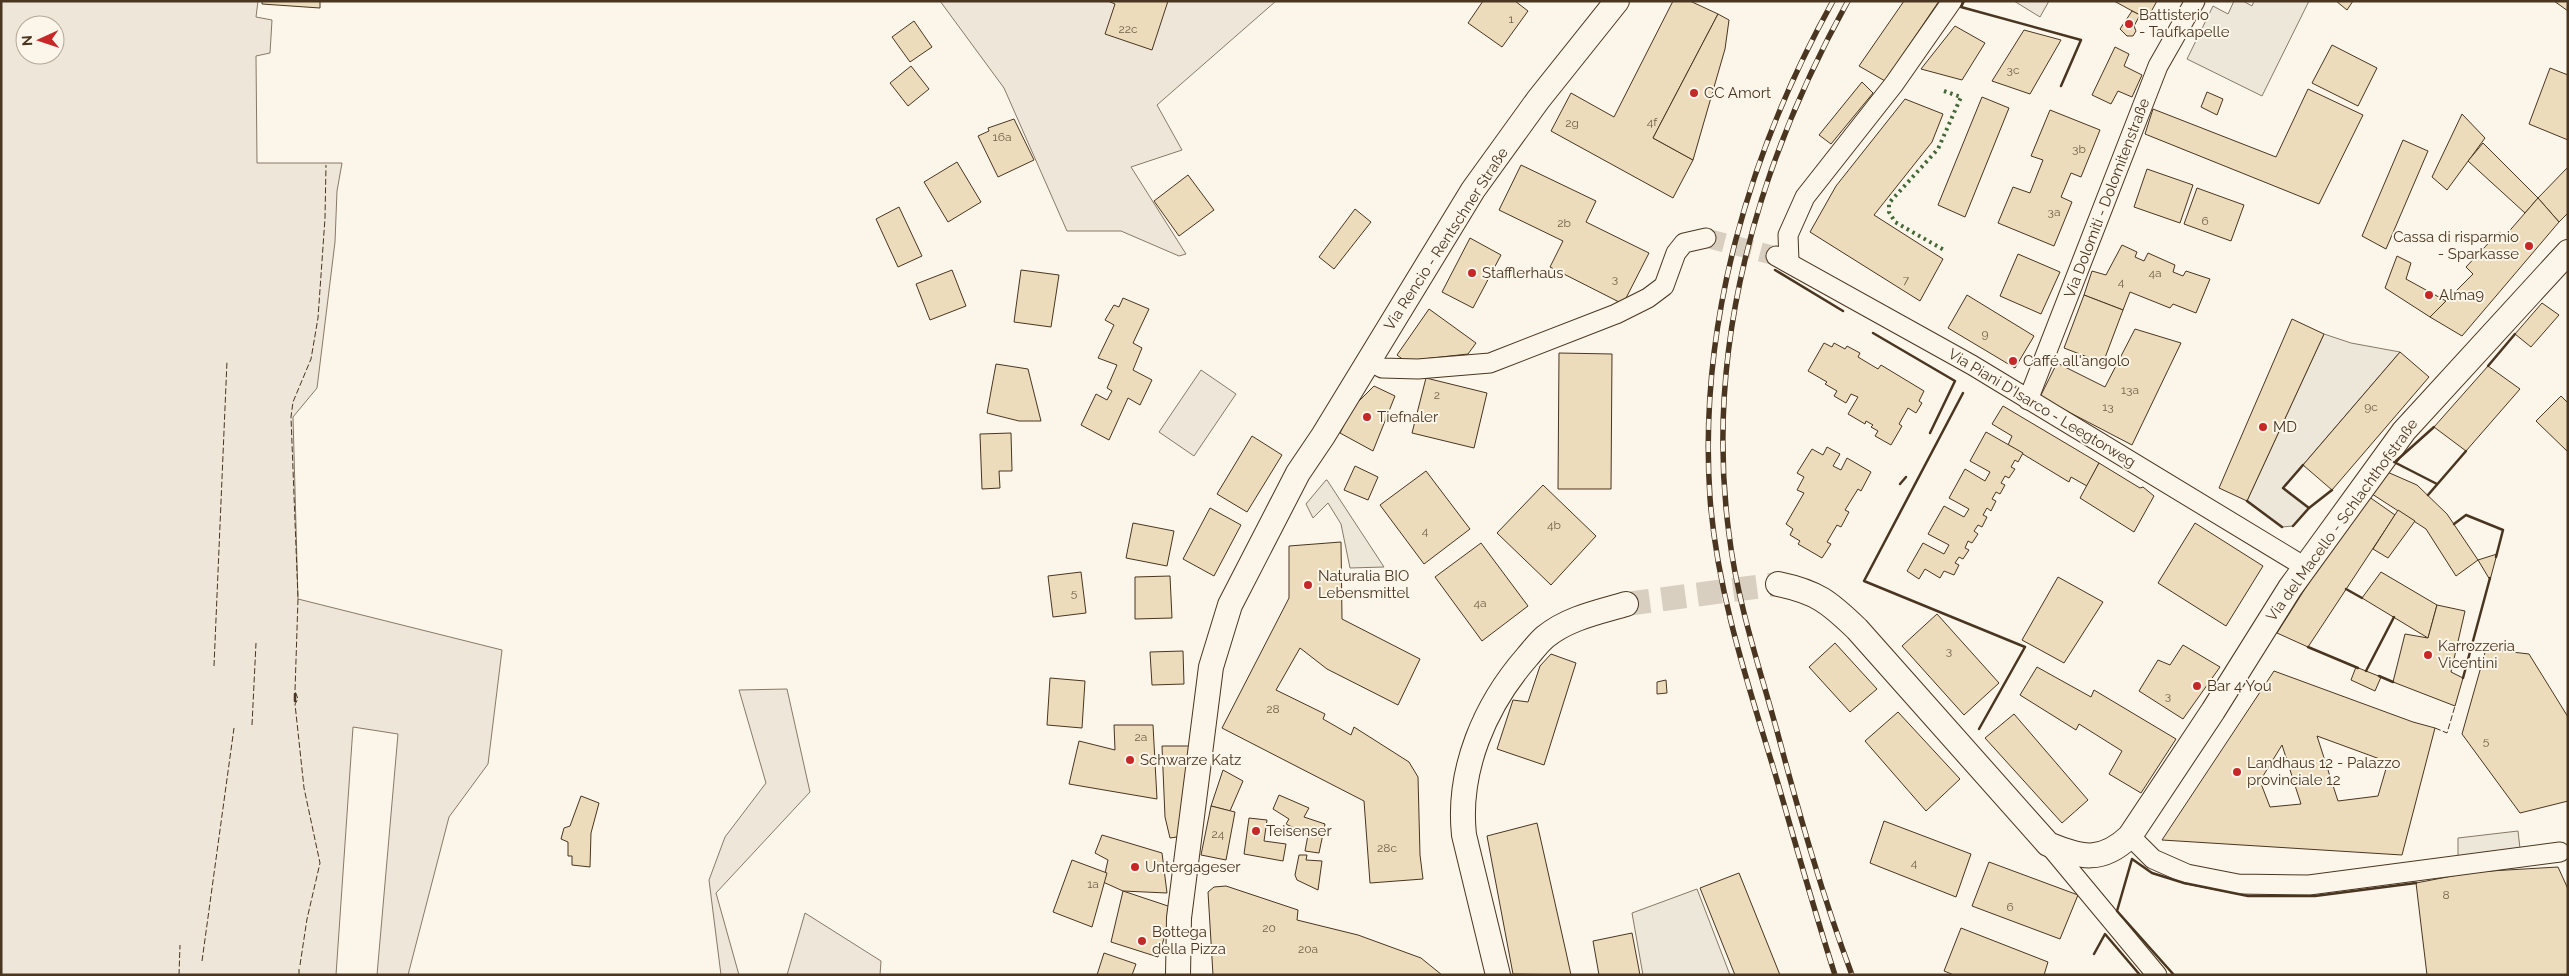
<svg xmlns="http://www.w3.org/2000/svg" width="2569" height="976" font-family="Raleway,sans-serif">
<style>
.green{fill:#ede6d9;stroke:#887966;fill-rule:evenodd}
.parking{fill:#ede7d9;stroke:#887966}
.building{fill:#ecdcbc;stroke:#4a3520;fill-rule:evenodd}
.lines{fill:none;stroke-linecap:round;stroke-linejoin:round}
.minor-tunnel{stroke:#d8cfc1;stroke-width:19;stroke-dasharray:19 9;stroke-linecap:butt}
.tertiary-tunnel{stroke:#d8cfc1;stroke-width:24;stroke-dasharray:24 12;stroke-linecap:butt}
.minor-casing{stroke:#4a3520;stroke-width:21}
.tertiary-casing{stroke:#4a3520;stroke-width:26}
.minor{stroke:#fbf6e9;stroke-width:19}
.tertiary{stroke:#fbf6e9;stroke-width:24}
.rail-casing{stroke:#4a3520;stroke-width:5.5}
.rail{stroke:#fbf6e9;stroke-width:4;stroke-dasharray:11;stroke-linecap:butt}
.hedge{stroke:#436837;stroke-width:4;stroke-dasharray:2.5 4;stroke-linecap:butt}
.fence{stroke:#4a3520;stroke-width:1;stroke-dasharray:6 2.5;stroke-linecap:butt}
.wall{stroke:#4a3520;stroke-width:2.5}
.poi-dot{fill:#c62828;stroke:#fbf6e9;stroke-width:2}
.labels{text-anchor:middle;stroke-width:4;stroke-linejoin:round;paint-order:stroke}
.number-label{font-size:12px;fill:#725f47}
.poi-label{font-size:15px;fill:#4a3520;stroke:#fbf6e9;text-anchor:start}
.street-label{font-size:15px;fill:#4a3520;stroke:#fbf6e9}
</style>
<rect width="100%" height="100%" fill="#fbf6e9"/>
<g class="green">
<path d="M1,1H258L256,17L272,20L270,53L256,56L257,163H342L337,191L335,242L317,388L293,417L298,599L502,650L488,764L449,817L408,975H377L398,734L353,727L336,975H1ZM25,25H55V55H25Z"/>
<polygon points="940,1 1276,1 1157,105 1182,150 1131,167 1186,254 1179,256 1121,231 1067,231 1004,88"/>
<polygon points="2014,1 2049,1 2040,17"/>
<polygon points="1201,370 1236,394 1194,456 1159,432"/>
<polygon points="787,689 810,792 716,893 739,975 721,975 709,880 725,837 766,783 739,690"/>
<polygon points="805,913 881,961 880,975 787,975"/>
</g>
<g class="parking">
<polygon points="2234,1 2243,1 2252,6 2254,1 2309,1 2262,96 2187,59 2213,6 2228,14"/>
<polygon points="2324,334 2351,343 2400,352 2283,488 2309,508 2293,526 2282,527 2247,501"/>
<polygon points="1326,480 1327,480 1384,567 1350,568 1341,524 1328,503 1313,518 1306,504"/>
<polygon points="2518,831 2521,857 2458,866 2458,838"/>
<polygon points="1697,889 1730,975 1643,975 1632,913"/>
</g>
<g class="building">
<polygon points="262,1 320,1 320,8 262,4"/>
<polygon points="1168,1 1152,50 1105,34 1115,4 1108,1"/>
<polygon points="1483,1 1515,1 1528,11 1502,47 1468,23"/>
<polygon points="1673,1 1690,1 1718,14 1653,138 1693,160 1673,198 1551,131 1571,93 1614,117"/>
<polygon points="1904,1 1939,1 1885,81 1859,66"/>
<polygon points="2114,1 2157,1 2147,19"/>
<polygon points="2336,1 2353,1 2347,10"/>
<polygon points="2554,1 2568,1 2568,11"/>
<polygon points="2132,11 2140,15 2134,26 2136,31 2133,36 2127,36 2120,29"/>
<polygon points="1718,14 1729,20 1725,49 1693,160 1653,138"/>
<polygon points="914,21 932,47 910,62 892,37"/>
<polygon points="1955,26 1985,43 1962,80 1921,69"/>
<polygon points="2024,30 2061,40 2030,94 1992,81"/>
<polygon points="2332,45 2377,68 2358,106 2312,83"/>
<polygon points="2115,47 2129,54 2124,66 2142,75 2132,97 2118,91 2111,104 2092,95"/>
<polygon points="911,66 929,89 908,106 890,83"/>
<polygon points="2550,68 2568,75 2568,140 2529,124"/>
<polygon points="1862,82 1873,93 1831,144 1819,135"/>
<polygon points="2308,89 2363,115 2319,204 2145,134 2153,109 2276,157"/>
<polygon points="2207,92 2223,99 2217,115 2201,107"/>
<polygon points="1982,97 2009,108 1965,217 1938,205"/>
<polygon points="1905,99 1943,114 1932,142 1874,215 1943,259 1920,301 1810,232 1836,186"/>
<polygon points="2050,110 2100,130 2081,177 2071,173 2061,197 2072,202 2054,246 1998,223 2013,187 2030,193 2043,160 2031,156"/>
<polygon points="2462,114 2485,138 2447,190 2432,177"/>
<polygon points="1014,119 1034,160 998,177 978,136 989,131 988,128"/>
<polygon points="2403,140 2428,151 2386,249 2362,236"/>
<polygon points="2483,143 2538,198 2525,213 2468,161"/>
<polygon points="957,162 981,202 948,222 924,182"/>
<polygon points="1521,165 1596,201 1586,222 1649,253 1623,304 1550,267 1563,241 1499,210"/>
<polygon points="2568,167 2568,213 2559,222 2538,198"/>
<polygon points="2147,169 2193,185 2180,223 2134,207"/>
<polygon points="1188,175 1214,210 1179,236 1154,201"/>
<polygon points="2197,188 2244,205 2231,241 2184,224"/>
<polygon points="2538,198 2559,222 2462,336 2430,317 2473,274 2466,267 2499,232 2505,236"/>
<polygon points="899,207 922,256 898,267 876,219"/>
<polygon points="1355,209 1371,222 1334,269 1319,257"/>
<polygon points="1470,238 1501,255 1473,308 1442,292"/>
<polygon points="2122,245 2137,252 2135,257 2144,261 2148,253 2175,265 2173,272 2183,276 2186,271 2210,279 2196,313 2173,304 2170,308 2130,292 2123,310 2084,295 2092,271 2106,275"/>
<polygon points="2018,254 2060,272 2041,314 2000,296"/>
<polygon points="2397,256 2411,263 2406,279 2446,301 2430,317 2385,288"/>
<polygon points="952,270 966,306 930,320 916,284"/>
<polygon points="1021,270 1059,275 1051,327 1014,322"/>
<polygon points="1967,295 2034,336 2015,368 1948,328"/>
<polygon points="2084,295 2123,310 2103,363 2064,348"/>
<polygon points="1123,298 1149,309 1133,343 1142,348 1133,370 1152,380 1140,405 1128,398 1109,440 1081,425 1096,394 1107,400 1112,391 1107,388 1117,365 1098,358 1114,325 1105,320 1114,305 1119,307"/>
<polygon points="2542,303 2559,315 2531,347 2515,334"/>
<polygon points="1429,309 1476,343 1468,354 1405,361 1397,355"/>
<polygon points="2292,319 2324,334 2247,501 2219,488"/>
<polygon points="2135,329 2181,343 2132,445 2040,397 2057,363 2105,387"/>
<polygon points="1824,343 1832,347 1834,343 1845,349 1847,346 1860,353 1858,357 1878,369 1881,365 1924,391 1919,401 1922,403 1916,413 1908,408 1899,424 1902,426 1891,445 1875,436 1878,431 1871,427 1873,425 1866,421 1865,424 1848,414 1858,397 1851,394 1846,403 1834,396 1837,391 1825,384 1827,382 1808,371"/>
<polygon points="2400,352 2429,377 2332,490 2303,465"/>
<polygon points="1559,353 1612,354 1611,489 1558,489"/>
<polygon points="996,364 1028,369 1041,421 1019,421 987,413"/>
<polygon points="2488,366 2520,389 2466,451 2434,427"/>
<polygon points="1426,378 1487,393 1474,448 1412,433"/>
<polygon points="1374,386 1395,396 1373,451 1340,433 1352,408"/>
<polygon points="2561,396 2568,403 2568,452 2536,421"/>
<polygon points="2003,406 2099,463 2087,486 2071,477 2069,482 2008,445 2012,436 1992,424"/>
<polygon points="1986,432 2023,453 2018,462 2015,460 2011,467 2015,469 2009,478 2005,476 2001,483 2005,485 2000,494 1996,492 1992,499 1996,501 1991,511 1987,508 1983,515 1987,517 1982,527 1978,525 1974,531 1978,534 1972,543 1968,541 1965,548 1969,550 1963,559 1959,557 1955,563 1959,565 1954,575 1944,571 1940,578 1925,569 1919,579 1907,571 1923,543 1944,554 1949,545 1928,534 1944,506 1964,517 1969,509 1949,498 1965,469 1985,481 1990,472 1970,461"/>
<polygon points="1011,433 1012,471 999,471 1000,488 982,489 980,434"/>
<polygon points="1252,436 1282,455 1247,512 1217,494"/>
<polygon points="1827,447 1840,454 1833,466 1841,470 1847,458 1871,472 1861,491 1858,489 1845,510 1849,512 1841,527 1837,525 1827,542 1831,544 1822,558 1798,544 1800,541 1790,535 1793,529 1786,524 1804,493 1797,490 1804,477 1797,473 1812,449 1823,455"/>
<polygon points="2099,463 2140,488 2143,487 2154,496 2134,532 2080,498"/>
<polygon points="1355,466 1378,477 1368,500 1344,490"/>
<polygon points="1426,471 1470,529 1424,564 1380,505"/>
<polygon points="2385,471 2417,485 2447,514 2478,560 2456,576 2426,529 2369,492"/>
<polygon points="1543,485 1596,536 1551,585 1497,533"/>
<polygon points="2365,494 2395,515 2308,647 2277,633"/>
<polygon points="1210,508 1241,525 1214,576 1183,559"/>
<polygon points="2398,510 2415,521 2388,558 2373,549"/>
<polygon points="1133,523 1174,531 1167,566 1126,558"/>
<polygon points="2195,523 2263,566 2226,626 2158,583"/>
<polygon points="1341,542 1342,619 1420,659 1398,705 1327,669 1300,648 1276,690 1325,714 1323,719 1351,735 1354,727 1409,762 1418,777 1420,855 1423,879 1370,883 1364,801 1222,728 1289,598 1289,546"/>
<polygon points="1481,543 1528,606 1482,641 1435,577"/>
<polygon points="2497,554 2490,580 2478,560"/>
<polygon points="1081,572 1086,613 1053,617 1048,576"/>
<polygon points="2381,572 2437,605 2428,638 2362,598"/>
<polygon points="1170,576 1172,618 1135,619 1135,577"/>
<polygon points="2058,577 2103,602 2064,663 2022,640"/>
<polygon points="2437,605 2465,611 2451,672 2463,678 2455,706 2393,682 2405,634 2428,638"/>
<polygon points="1937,614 1999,683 1964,715 1902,646"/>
<polygon points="1835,643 1877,689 1850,712 1809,667"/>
<polygon points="2183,645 2220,667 2183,719 2139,691 2158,660 2170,665"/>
<polygon points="2486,649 2529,654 2568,717 2568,801 2520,813 2462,734"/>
<polygon points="1183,651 1184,684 1152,685 1150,652"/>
<polygon points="1551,654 1576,663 1544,765 1497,749 1513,700 1528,702 1540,666"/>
<polygon points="2037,667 2091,697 2094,690 2176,739 2141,793 2109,774 2122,751 2079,724 2076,730 2020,695"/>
<polygon points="2356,667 2381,677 2375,691 2351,680"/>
<path d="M2274,671L2413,722L2435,728L2402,855L2162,840ZM2317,736L2388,762L2378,796L2338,801ZM2282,745L2301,804L2270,807L2260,781Z"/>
<polygon points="1050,678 1085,681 1082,728 1047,725"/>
<polygon points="1666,680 1667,693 1657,694 1657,682"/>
<polygon points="1898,712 1960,779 1926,811 1865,741"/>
<polygon points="2014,714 2088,800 2062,823 1985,738"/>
<polygon points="1114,725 1153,725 1157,799 1069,784 1079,741 1115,750"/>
<polygon points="1162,746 1190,746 1184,836 1170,838 1165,817"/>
<polygon points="1223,770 1243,781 1230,811 1211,806"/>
<polygon points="1279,795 1309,808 1304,817 1325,824 1319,853 1305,851 1308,835 1286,824 1289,819 1273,809"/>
<polygon points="581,796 599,803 591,833 590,867 572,865 572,856 568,856 568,842 561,839 564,828 570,826"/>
<polygon points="1211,806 1235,812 1226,860 1201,855"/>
<polygon points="1249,818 1267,820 1264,841 1286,844 1283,861 1244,854"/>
<polygon points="1884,821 1971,854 1956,897 1870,863"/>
<polygon points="1537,823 1566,952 1571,975 1513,974 1487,836"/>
<polygon points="1102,835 1162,853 1167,893 1123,891 1103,882 1108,860 1095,853"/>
<polygon points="1299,855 1307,855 1306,860 1322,861 1318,890 1297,880 1295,875"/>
<polygon points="1072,860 1107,873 1092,927 1053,912"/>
<polygon points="1989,862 2078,895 2060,939 1972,906"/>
<polygon points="2558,867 2568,889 2568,975 2427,975 2416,883 2473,872"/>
<polygon points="1739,873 1780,975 1735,975 1700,888"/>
<polygon points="1226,886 1298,910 1297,920 1358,935 1421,958 1442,975 1213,975 1208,892 1214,887"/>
<polygon points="1123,891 1174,908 1158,957 1111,942"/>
<polygon points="1961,928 2048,962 2044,975 1954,975 1944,971"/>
<polygon points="1632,933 1640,975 1599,975 1593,941"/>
<polygon points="1104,953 1136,964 1132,975 1097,975"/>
</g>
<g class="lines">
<polyline class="minor-tunnel" points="1706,238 1776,256"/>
<polyline class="tertiary-tunnel" points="1626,604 1778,584"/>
<defs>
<g id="minor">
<polyline points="1776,256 1972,365 2305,567"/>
<polyline points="1789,261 1788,235 1805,197 1894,84 1952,1"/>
<polyline points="1369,361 1382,368 1418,369 1490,363 1616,314 1648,298 1664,286 1676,253 1684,243 1706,238"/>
<polyline points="2028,400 2158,66 2195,1"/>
<polyline points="2130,836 2153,859 2187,874 2238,884 2309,885 2560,852"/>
<polyline points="2048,844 2157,975"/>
</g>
<g id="tertiary">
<path d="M1778,584C1817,592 1829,602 1857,629L2048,844C2081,858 2102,863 2130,836L2213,711L2290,588L2404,431L2568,252"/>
<polyline points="1178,975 1179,918 1211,667 1230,605 1298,473 1323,436 1473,190 1538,100 1617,1"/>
<path d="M1498,975L1464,835C1457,770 1485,705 1527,657C1533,650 1539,642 1545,637C1568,618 1599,612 1626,604"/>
</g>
</defs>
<use href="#minor" class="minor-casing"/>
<use href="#tertiary" class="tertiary-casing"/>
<use href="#minor" class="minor"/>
<use href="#tertiary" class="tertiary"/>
<defs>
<g id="rail">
<path d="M1833,1C1749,152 1698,324 1710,498C1717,591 1747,681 1774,770C1794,838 1813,907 1835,975"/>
<path d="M1848,1C1758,163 1704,347 1729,534C1737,601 1759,666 1777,731C1799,813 1822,895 1852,975"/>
</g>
</defs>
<use href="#rail" class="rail-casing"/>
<use href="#rail" class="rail"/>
<polyline class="hedge" points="1944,91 1961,97 1938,149 1889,203 1889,212 1895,222 1944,250"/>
<g class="fence">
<polyline points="214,666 227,361"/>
<polyline points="252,725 256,643"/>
<polyline points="2435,728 2447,733 2455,706"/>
<polyline points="202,961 234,728"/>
<polyline points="300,965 307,919 320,863 304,788 295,704 298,699 295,691 298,599 291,417 293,402 311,359 318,318 325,218 326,165"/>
<polyline points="179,975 180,945"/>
<polyline points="299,975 299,969"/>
</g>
<g class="wall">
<polyline points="1964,1 1961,7 2081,40 2061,86"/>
<polyline points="1775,270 1843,311"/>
<polyline points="1873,333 1955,381 1930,433"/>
<polyline points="2488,366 2515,334"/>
<polyline points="1963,393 1864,581 2025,647 1979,729"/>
<polyline points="2396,461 2434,427"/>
<polyline points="2394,462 2437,484"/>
<polyline points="1900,484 1906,477"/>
<polyline points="2428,495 2466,451"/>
<polyline points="2247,501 2282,527"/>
<polyline points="2309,508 2332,490"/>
<polyline points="2454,524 2466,515 2503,530 2496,557"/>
<polyline points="2293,526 2309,508 2283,488 2303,465"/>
<polyline points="2346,589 2362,598"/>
<polyline points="2308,647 2358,668"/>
<polyline points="2366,671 2394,617"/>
<polyline points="2379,676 2393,682"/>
<polyline points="2463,678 2490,578"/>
<polyline points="295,694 295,701"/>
<polyline points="2094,954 2105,934 2140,975"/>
<polyline points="2174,975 2117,911 2132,859 2152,873 2184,883 2248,896 2315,896 2416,883"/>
</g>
</g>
<g class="poi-dot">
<circle cx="2129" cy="24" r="5"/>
<circle cx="1694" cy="93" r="5"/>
<circle cx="2529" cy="246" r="5"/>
<circle cx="1472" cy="273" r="5"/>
<circle cx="2429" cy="295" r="5"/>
<circle cx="2013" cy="361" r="5"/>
<circle cx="1367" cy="417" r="5"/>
<circle cx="2263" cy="427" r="5"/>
<circle cx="1308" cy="585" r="5"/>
<circle cx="2428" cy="655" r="5"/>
<circle cx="2197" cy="686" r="5"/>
<circle cx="1130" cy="760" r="5"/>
<circle cx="2237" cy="772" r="5"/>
<circle cx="1256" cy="831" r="5"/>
<circle cx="1135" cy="867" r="5"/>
<circle cx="1142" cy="941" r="5"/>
</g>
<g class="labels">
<g class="number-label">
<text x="1511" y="23">1</text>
<text x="1128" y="33">22c</text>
<text x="2013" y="74">3c</text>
<text x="1652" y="126">4f</text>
<text x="1572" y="127">2g</text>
<text x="1002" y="141">16a</text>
<text x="2079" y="153">3b</text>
<text x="2054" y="216">3a</text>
<text x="2205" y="225">6</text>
<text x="1564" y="227">2b</text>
<text x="2155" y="277">4a</text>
<text x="1615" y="283">3</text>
<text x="1906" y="284">7</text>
<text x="2121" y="286">4</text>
<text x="1985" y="338">9</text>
<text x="2130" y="394">13a</text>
<text x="1437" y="399">2</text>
<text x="2108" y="411">13</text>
<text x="2371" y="411">9c</text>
<text x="1554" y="529">4b</text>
<text x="1425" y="535">4</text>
<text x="1074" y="597">5</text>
<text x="1480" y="607">4a</text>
<text x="1949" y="655">3</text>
<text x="2168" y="700">3</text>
<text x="1273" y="713">28</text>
<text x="1141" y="741">2a</text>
<text x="2486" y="745">5</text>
<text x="1218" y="838">24</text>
<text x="1387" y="852">28c</text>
<text x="1914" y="867">4</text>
<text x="1093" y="888">1a</text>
<text x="2446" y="899">8</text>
<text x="2010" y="911">6</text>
<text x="1269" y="932">20</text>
<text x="1308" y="953">20a</text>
</g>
<g class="poi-label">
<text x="2139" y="20">Battisterio<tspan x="2139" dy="17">- Taufkapelle</tspan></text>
<text x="1704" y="98">CC Amort</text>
<text x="2519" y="242" text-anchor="end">Cassa di risparmio<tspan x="2519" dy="17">- Sparkasse</tspan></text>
<text x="1482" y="278">Stafflerhaus</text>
<text x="2439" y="300">Alma9</text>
<text x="2023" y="366">Caffé all'angolo</text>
<text x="1377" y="422">Tiefnaler</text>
<text x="2273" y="432">MD</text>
<text x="1318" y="581">Naturalia BIO<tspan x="1318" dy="17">Lebensmittel</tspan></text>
<text x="2438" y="651">Karrozzeria<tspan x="2438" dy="17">Vicentini</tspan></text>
<text x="2207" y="691">Bar 4 You</text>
<text x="1140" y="765">Schwarze Katz</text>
<text x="2247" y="768">Landhaus 12 - Palazzo<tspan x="2247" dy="17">provinciale 12</tspan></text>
<text x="1266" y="836">Teisenser</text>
<text x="1145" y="872">Untergageser</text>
<text x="1152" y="937">Bottega<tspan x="1152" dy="17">della Pizza</tspan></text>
</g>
<g class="street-label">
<text transform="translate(2107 198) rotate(-69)" y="5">Via Dolomiti - Dolomitenstraße</text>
<text transform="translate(1446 239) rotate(-57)" y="5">Via Rencio - Rentschner Straße</text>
<text transform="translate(2042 408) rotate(31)" y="5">Via Piani D'Isarco - Leegtorweg</text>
<text transform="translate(2342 520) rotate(-54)" y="5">Via del Macello - Schlachthofstraße</text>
</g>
</g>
<rect width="2569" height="976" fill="none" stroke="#4a3520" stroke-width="5"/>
<g transform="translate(40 40) rotate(267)"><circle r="24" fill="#fbf6e9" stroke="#b4a999"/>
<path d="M0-4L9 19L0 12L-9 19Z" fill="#c62828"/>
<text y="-8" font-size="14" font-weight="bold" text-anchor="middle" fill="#4a3520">N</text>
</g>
</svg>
